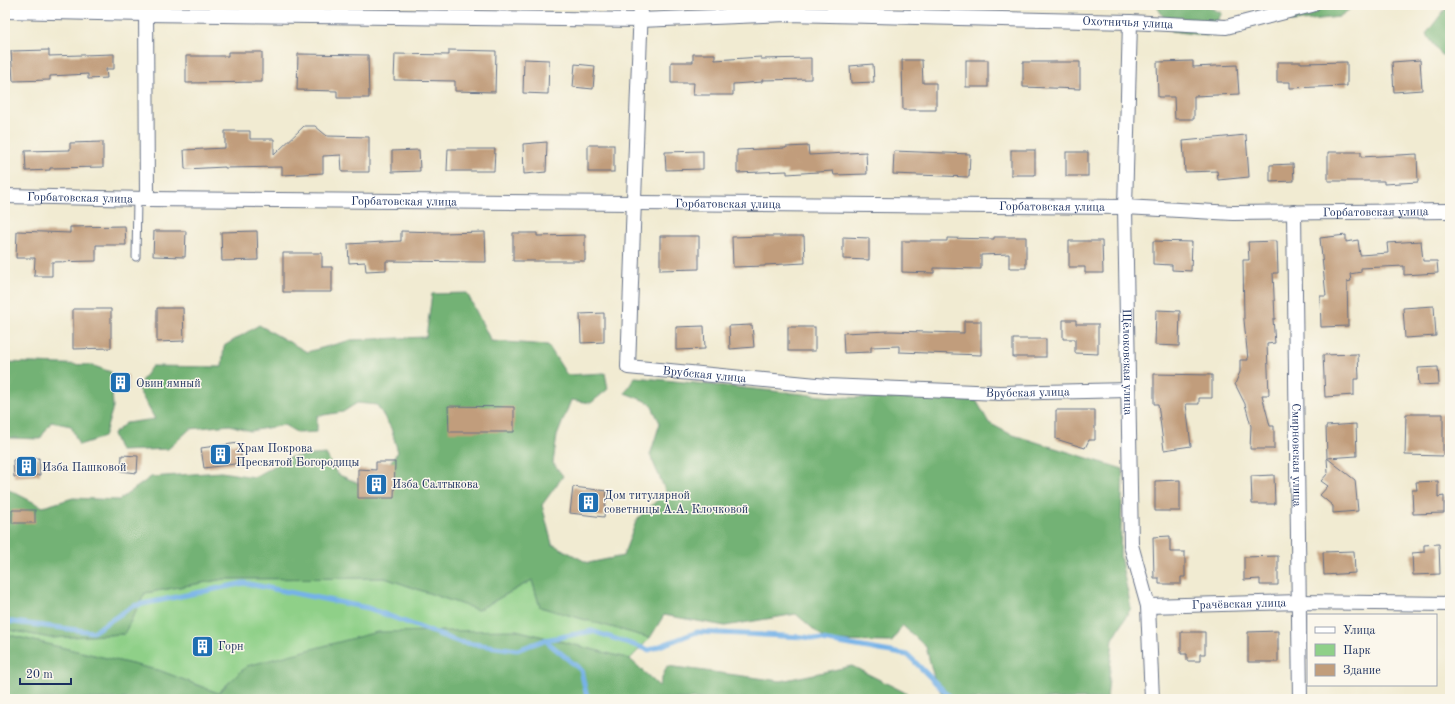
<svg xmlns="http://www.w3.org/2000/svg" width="1455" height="704" font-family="'Old Standard TT',serif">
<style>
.green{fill:#8fd088;stroke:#558073}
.forest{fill:#73b274;stroke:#477069}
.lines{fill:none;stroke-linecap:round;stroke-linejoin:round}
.stream{stroke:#76b2e8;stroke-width:5}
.building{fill:#c19d7b}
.lane-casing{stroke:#667187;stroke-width:9}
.street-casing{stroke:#667187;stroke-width:16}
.lane{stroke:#fff;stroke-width:7}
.street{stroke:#fff;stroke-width:14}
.labels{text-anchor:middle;stroke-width:3;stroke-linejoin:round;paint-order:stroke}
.street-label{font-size:12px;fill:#1b2f5e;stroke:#fbf7ec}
.poi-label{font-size:12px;fill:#1b2f5e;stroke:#fbf7ec;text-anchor:start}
</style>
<rect width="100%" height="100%" fill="#fbf7ec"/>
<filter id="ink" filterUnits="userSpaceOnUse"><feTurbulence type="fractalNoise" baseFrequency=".025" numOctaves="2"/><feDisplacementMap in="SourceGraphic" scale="8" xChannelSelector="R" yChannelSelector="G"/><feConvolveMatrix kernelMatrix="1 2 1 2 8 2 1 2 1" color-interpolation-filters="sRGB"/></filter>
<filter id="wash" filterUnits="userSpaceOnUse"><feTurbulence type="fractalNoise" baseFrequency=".012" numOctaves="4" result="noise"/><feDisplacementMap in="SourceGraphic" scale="16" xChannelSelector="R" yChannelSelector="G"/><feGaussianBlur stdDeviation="0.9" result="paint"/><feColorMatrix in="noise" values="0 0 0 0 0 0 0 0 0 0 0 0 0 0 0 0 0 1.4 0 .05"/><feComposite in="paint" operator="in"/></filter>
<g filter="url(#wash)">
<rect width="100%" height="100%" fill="#f1ebd2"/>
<polygon class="green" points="385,578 478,610 532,580 540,607 650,638 630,659 516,630 247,666 218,693 161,671 5,634 5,629 50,638 124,634 145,593 224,579"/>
<g class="forest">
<polygon points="1156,5 1204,5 1222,13 1208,36 1172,31"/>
<polygon points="1280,5 1356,5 1339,17 1292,22 1275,12"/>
<polygon points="1446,8 1450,9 1450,54 1442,55 1426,34"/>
<polygon points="467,293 491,341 548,345 567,375 605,373 608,389 591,403 571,400 557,436 553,463 563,476 542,505 552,544 588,563 623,556 637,519 666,492 650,455 660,423 650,403 625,393 635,377 832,397 976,400 989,423 1010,434 1123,469 1120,556 1131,608 1113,639 1107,699 944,699 934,678 926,647 902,625 892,642 827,641 796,614 725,626 664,615 650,638 540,607 532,580 478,610 385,578 224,579 145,593 124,634 50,638 5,629 5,488 43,507 73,498 119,500 151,477 221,472 254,477 290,457 326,454 337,474 358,483 381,474 398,452 391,428 377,405 357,403 343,412 317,416 317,432 298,433 284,425 250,431 230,425 190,429 168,449 120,451 113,434 126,423 155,419 137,387 152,366 222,367 224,346 259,325 307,352 351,340 426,337 432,294"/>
<polygon points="5,362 91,365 111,372 113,407 104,437 79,445 71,426 51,422 40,439 10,438 5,433"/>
<polygon points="516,630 630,659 659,686 667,666 781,681 852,666 904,692 913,699 5,699 5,634 161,671 218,693 247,666 377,632"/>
</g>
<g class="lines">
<g class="stream">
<polyline points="5,621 93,632 133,606 244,583 368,608 459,642 517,650 545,640 592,631 649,650 697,632 805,637 908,655 952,699"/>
<polyline points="545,640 581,670 586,693 590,699"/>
</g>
</g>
<g id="blocks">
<g class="building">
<polygon points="49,50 49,56 114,54 114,69 106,69 107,78 88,79 88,74 50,76 50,80 13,81 11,51"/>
<polygon points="449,50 496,51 495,92 455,91 455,81 394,80 395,54 449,55"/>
<polygon points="228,52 262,52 262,82 186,83 186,56 228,56"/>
<polygon points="298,54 368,55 369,98 337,98 337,91 297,90"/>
<polygon points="693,54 715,54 715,60 761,57 761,59 811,58 811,79 762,80 762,82 733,84 733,95 693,95 694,83 671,83 671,62 693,62"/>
<polygon points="524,59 549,60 548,94 523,93"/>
<polygon points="902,60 922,60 923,83 936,83 936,110 903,110"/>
<rect x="966" y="60" width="22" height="27"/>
<polygon points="1420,60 1422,90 1394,92 1392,62"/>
<polygon points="1193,61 1193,67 1237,65 1239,94 1194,96 1194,119 1175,119 1174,97 1158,97 1157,62"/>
<polygon points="1023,62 1080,62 1080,89 1023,87"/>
<polygon points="1277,62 1301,62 1301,63 1347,62 1347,86 1290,88 1290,82 1277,82"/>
<polygon points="575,64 595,66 593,89 573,87"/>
<polygon points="873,64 874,82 851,83 850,66"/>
<polygon points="304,126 315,126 327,136 369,137 369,172 342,172 341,155 323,156 323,173 282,175 282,167 225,168 225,167 185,169 184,150 225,148 225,131 250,131 250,139 274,139 274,155"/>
<polygon points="1246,135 1249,177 1218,180 1217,171 1185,172 1183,141"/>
<polygon points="103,142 103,167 50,168 50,170 26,171 25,151 70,150 70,143"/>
<polygon points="547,142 546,172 524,174 523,144"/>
<rect x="588" y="145" width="26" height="27"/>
<polygon points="808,146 809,155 866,152 867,174 834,175 833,171 787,174 787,171 737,173 737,150 786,148 786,147"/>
<polygon points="448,149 495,149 494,171 447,171"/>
<polygon points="419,150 420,171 392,172 392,151"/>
<rect x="1011" y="150" width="24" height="25"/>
<polygon points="703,151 703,169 666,170 665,152"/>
<polygon points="894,151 970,154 969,177 893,174"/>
<rect x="1066" y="152" width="22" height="24"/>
<polygon points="1328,152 1361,152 1361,157 1417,154 1418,182 1384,184 1384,181 1328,181"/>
<polygon points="1293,164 1294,181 1270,182 1270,165"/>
<polygon points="125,226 126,245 96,245 96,261 52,262 52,276 34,276 35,258 16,258 17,231 70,233 70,227"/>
<polygon points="154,231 186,231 185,257 153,256"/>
<polygon points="257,231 258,260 222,261 221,232"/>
<polygon points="401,231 441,232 441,233 485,232 486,262 386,261 386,270 366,271 365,262 349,263 348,244 401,241"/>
<polygon points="513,233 537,233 537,236 585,235 585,261 513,261"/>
<polygon points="1346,235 1346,242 1358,240 1360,255 1388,253 1387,243 1421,241 1423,261 1437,261 1438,273 1404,275 1404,266 1361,268 1361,272 1350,274 1351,281 1347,282 1348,326 1321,327 1320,296 1326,296 1320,238"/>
<polygon points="660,236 699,236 699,269 660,270"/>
<polygon points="765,236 804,236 805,263 765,265 765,266 733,267 732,237"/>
<polygon points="843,237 869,238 869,260 843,259"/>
<polygon points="994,237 1026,237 1026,268 1009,268 1009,254 981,255 981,269 934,268 934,273 902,272 902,241 947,241 947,238 994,239"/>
<polygon points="1069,241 1102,241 1103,273 1085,273 1085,267 1069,267"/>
<polygon points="1153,241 1192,242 1191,271 1172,270 1172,265 1153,264"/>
<polygon points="1277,241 1278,273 1273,273 1275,319 1273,319 1275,343 1267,344 1269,395 1262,395 1270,426 1274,426 1274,449 1250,449 1251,426 1245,404 1235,384 1240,372 1240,360 1248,360 1244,320 1243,260 1249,260 1248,242"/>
<polygon points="283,253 322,253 322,267 332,267 332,292 283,292"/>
<polygon points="1434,306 1436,336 1405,338 1403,308"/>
<polygon points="157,308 183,308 184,341 157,342"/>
<polygon points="73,309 111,309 111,348 73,349"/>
<polygon points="1156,310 1180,311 1179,346 1155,345"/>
<polygon points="604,313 604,342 581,343 580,314"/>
<polygon points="1063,320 1076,320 1076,324 1098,324 1098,354 1075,353 1075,339 1063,339"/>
<polygon points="964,321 981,321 981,355 899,352 899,346 871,347 871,352 844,353 843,333 889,331 964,333"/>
<polygon points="752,325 754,347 730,349 729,326"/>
<polygon points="704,326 705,349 676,350 676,327"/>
<rect x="788" y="327" width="27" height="24"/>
<rect x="1013" y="339" width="33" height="18"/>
<polygon points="1358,354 1359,379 1354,379 1354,395 1325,397 1323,355"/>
<polygon points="1438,367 1439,384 1419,385 1418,368"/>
<polygon points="1154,374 1212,375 1212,398 1199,398 1199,404 1186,404 1191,446 1164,450 1158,404 1154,404"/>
<polygon points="128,375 129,390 115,391 113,376"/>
<polygon points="448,406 514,407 514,432 449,432"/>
<polygon points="1056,410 1095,410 1095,440 1089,440 1085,448 1056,439"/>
<polygon points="1406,414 1443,414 1443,456 1405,455"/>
<polygon points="1356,424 1357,456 1327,458 1326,426"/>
<polygon points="239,443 242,463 204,468 201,448"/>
<polygon points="122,455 138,456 137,473 121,471"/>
<polygon points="39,458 40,475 14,477 13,460"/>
<polygon points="1327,458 1355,480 1358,511 1333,513 1333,506 1320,495 1328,486 1321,481 1328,473"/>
<polygon points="376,462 395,462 394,498 358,498 358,469 376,470"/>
<polygon points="1274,475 1275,504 1252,504 1251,476"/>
<polygon points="1180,480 1180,511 1155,511 1155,481"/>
<polygon points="1438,481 1438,497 1444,496 1444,513 1413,514 1412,490 1417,490 1416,482"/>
<polygon points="573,487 607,491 604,517 570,513"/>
<rect x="12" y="510" width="23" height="13"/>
<polygon points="1170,536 1170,552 1185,552 1185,577 1181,577 1181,584 1159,584 1159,578 1154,578 1153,537"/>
<polygon points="1439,544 1440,574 1413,575 1412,553 1424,552 1424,545"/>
<polygon points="1354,551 1355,573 1324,575 1323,552"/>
<polygon points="1278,556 1278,585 1260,585 1260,579 1244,580 1244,557"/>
<polygon points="1278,631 1278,662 1248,662 1248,632"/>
<polygon points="1181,632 1205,632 1205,654 1200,654 1200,661 1187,661 1187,654 1181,654"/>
</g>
</g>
</g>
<g filter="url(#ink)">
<use href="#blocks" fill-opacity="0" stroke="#667187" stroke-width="1"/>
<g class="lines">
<defs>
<polyline id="lane" points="136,257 137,199"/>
<g id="street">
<polyline points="146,5 147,199"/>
<path id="s1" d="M641,5L628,367L827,386L999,393L1128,390"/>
<path id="s2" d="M5,11L145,14L640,20L787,14L1130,22L1226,27L1312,5"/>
<path id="s3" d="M1130,22L1125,207L1131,545L1148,606L1152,699"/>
<path id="s4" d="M5,196L147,199L1125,207L1233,213L1450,211"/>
<path id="s5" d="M1294,212L1300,699"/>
<path id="s6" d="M1148,606L1299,602L1450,604"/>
</g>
</defs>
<use href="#lane" class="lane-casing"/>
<use href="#street" class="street-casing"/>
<use href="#lane" class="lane"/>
<use href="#street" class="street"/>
</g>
</g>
<defs>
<symbol id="building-square" viewBox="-11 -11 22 22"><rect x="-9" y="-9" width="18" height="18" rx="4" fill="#1f6fb2" stroke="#fbf7ec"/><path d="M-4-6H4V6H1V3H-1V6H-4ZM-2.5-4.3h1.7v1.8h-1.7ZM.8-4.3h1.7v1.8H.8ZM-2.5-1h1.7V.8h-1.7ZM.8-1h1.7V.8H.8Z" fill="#fff"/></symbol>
</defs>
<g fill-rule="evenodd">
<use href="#building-square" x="108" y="370" width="25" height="25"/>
<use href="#building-square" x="208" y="442" width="25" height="25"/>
<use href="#building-square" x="14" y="454" width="25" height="25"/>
<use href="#building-square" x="364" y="472" width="25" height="25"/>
<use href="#building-square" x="576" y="490" width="25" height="25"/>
<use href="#building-square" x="190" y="634" width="25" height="25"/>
</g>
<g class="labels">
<g class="street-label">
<text dy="4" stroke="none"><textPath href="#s2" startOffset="1123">Охотничья улица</textPath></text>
<text dy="4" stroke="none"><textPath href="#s4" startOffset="75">Горбатовская улица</textPath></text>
<text dy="4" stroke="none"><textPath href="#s4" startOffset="399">Горбатовская улица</textPath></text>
<text dy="4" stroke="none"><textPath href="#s4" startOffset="723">Горбатовская улица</textPath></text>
<text dy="4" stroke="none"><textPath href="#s4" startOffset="1047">Горбатовская улица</textPath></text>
<text dy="4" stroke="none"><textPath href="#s4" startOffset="1371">Горбатовская улица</textPath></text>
<text dy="4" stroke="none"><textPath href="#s3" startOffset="340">Щёлоковская улица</textPath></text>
<text dy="4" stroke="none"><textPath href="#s1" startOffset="439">Врубская улица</textPath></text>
<text dy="4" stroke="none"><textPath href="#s1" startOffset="763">Врубская улица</textPath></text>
<text dy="4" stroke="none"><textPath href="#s5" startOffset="243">Смирновская улица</textPath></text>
<text dy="4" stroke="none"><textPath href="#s6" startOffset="91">Грачёвская улица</textPath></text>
</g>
<g class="poi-label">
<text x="136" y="387">Овин ямный</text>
<text x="236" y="452">Храм Покрова<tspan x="236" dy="14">Пресвятой Богородицы</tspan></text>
<text x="42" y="471">Изба Пашковой</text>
<text x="392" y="488">Изба Салтыкова</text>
<text x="604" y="499">Дом титулярной<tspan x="604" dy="14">советницы А.А. Клочковой</tspan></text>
<text x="218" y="650">Горн</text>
</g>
</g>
<rect width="1455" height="704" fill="none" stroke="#fbf7ec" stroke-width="20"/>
<rect x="1307" y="614" width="130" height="72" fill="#fbf7ec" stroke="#a1a7b3"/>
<rect x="1315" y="627" width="20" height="6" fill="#ffffff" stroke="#a1a7b3"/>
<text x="1343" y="634" font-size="12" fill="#1b2f5e">Улица</text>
<rect x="1315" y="644" width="20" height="12" fill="#8fd088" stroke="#a1a7b3"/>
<text x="1343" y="654" font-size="12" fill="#1b2f5e">Парк</text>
<rect x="1315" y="664" width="20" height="12" fill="#c19d7b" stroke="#a1a7b3"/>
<text x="1343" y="674" font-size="12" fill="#1b2f5e">Здание</text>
<path d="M20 678v6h51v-6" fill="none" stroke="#1b2f5e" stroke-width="2"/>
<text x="26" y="678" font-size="12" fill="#1b2f5e" stroke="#fbf7ec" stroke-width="3" paint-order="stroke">20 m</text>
</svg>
